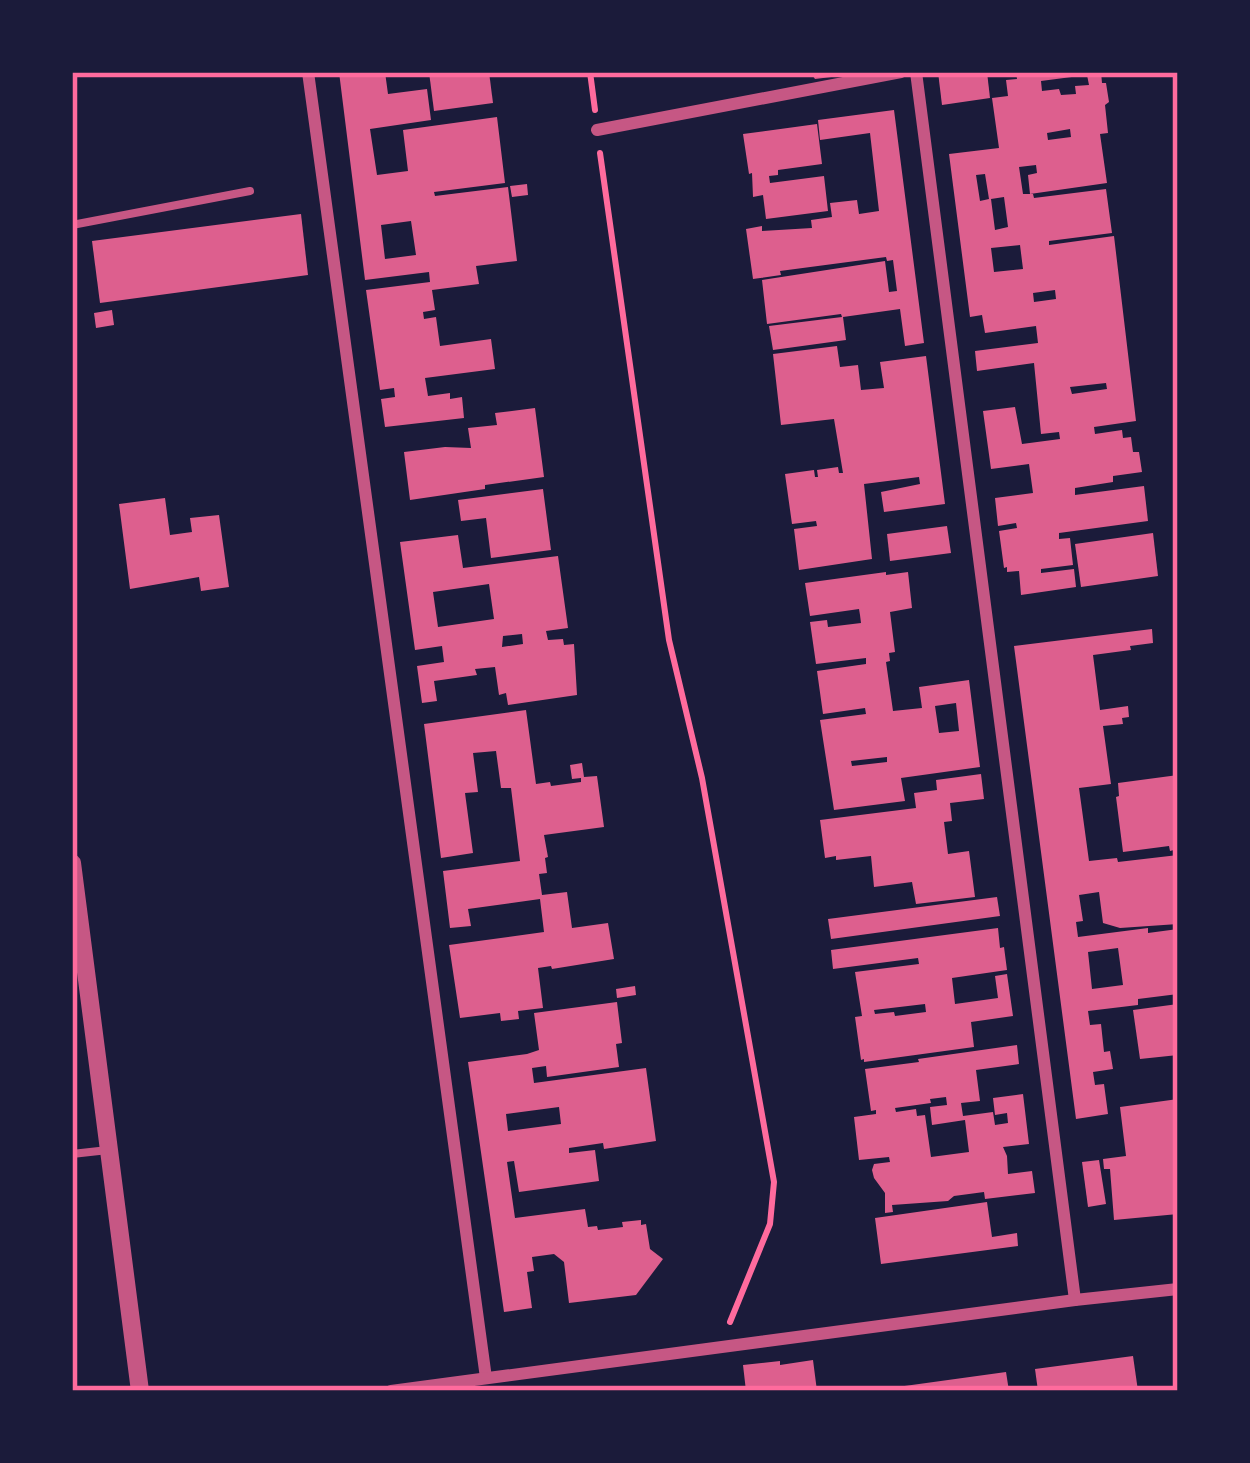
<svg xmlns="http://www.w3.org/2000/svg" width="1250" height="1463" font-family="Manrope,sans-serif">
<style>
.building{fill:#dd5f8e;fill-rule:evenodd}
.lines{fill:none;stroke-linecap:round;stroke-linejoin:round}
.path{stroke:#ff6b9d;stroke-width:6}
.service{stroke:#c65784;stroke-width:8}
.minor{stroke:#c65784;stroke-width:12}
.tertiary{stroke:#c65784;stroke-width:18}
.neatline{fill:none;stroke:#ff6b9d;stroke-width:4.5}
</style>
<rect width="100%" height="100%" fill="#1b1b3a"/>
<g class="building">
<path d="M339,72H385L388,94L427,89L431,120L370,129L377,175L408,171L403,130L497,117L505,183L434,192L435,196L508,187L517,261L476,266L479,284L432,290L435,310L423,312L424,319L436,317L440,346L491,339L495,369L425,378L428,396L450,393V399L462,397L464,418L385,427L381,399L395,397L394,388L380,390L366,290L430,282L429,272L365,280ZM411,221L416,255L385,259L381,225Z"/>
<polygon points="429,72 489,72 493,103 434,111"/>
<polygon points="810,72 848,72 848,75 815,79"/>
<polygon points="938,72 987,72 990,98 942,105"/>
<path d="M1016,72H1101L1102,83H1106L1109,102L1105,105L1108,133L1100,134L1107,183L1030,194L1028,175L1037,173L1036,165L1019,167L1023,194H1033L1034,198L1106,189L1112,233L1049,241V245L1114,236L1136,421L1094,427L1095,434L1122,430L1123,438L1131,437L1133,452H1139L1142,472L1113,476V482L1075,488V495L1144,486L1148,521L1059,533V539L1070,538L1073,565L1041,569V573L1074,569L1076,587L1021,595L1019,571L1007,572V567L1004,568L999,531L1017,528L1016,523L998,526L995,498L1033,493L1029,464L991,469L983,411L1015,407L1022,444L1060,439L1059,432L1041,434L1034,363L977,371L975,351L1038,343L1036,326L985,333L982,315L970,317L949,154L999,148L992,98L1008,96L1006,80L1017,79ZM1087,75L1089,85L1075,86L1076,94L1061,95L1059,89L1042,91L1041,81ZM1070,129L1071,137L1048,140L1047,133ZM985,174L989,199L980,201L976,175ZM1004,197L1008,227L995,230L991,199ZM1020,245L1023,269L994,272L991,248ZM1055,290L1056,299L1034,302L1033,293ZM1106,383L1107,389L1072,394L1070,387Z"/>
<polygon points="894,110 924,343 905,346 900,309 843,317 846,340 773,350 769,326 842,317 841,314 767,324 762,280 885,261 889,292 897,291 893,260 887,261 886,257 780,271 781,275 753,279 746,229 762,226 762,231 812,228 811,220 832,217 830,203 857,200 859,214 879,211 870,133 820,140 818,120"/>
<polygon points="817,124 822,164 778,170 778,175 769,176 770,183 824,176 828,211 766,219 763,195 753,197 752,173 749,174 743,134"/>
<polygon points="527,184 528,195 512,197 510,186"/>
<polygon points="301,214 308,275 100,303 92,241"/>
<polygon points="112,310 114,325 96,328 94,313"/>
<polygon points="837,346 840,367 858,365 861,390 884,388 880,362 926,356 945,504 884,512 881,492 920,484 919,477 864,484 872,559 799,570 794,529 817,526 816,521 792,524 785,474 814,470 815,477 818,477 817,470 838,467 839,473 843,473 834,419 781,425 773,354"/>
<polygon points="535,408 544,477 485,485 485,489 410,500 404,452 445,447 471,448 468,428 497,425 495,413"/>
<polygon points="543,489 551,550 491,558 486,518 461,521 458,500"/>
<polygon points="165,498 170,535 192,532 190,518 219,515 229,587 201,591 199,577 130,589 119,504"/>
<polygon points="947,526 951,553 890,561 887,534"/>
<polygon points="1153,533 1158,576 1081,587 1075,544"/>
<path d="M458,535L463,568L558,556L568,628L546,631L548,640L563,639L564,645L574,644L577,695L508,705L506,693L499,695L495,667L475,669L477,675L434,681L437,701L422,703L417,666L444,662L442,646L415,650L400,542ZM489,584L494,619L438,627L433,592ZM522,634L523,644L502,647L503,636Z"/>
<path d="M886,572V575L908,572L912,608L890,612L895,652L889,653L890,661L886,662L893,711L922,708L919,687L969,680L980,767L901,778L905,801L834,810L820,720L866,714L865,708L823,714L817,671L866,664V658L816,664L810,622L827,620L828,627L861,623L860,615L859,609L810,616L805,583ZM956,703L959,731L939,733L935,706ZM887,757V762L852,766L851,761Z"/>
<path d="M1152,629L1153,643L1130,646L1131,650L1093,655L1100,710L1128,706L1129,717L1122,718L1123,724L1103,726L1111,784L1079,788L1089,861L1117,858L1118,862L1178,855V908L1175,909L1178,924L1120,928L1103,923L1099,892L1079,895L1083,921L1076,922L1078,937L1148,928V933L1178,929V994L1138,999V1005L1088,1011L1090,1025L1101,1024L1104,1052L1110,1051L1113,1069L1093,1072L1095,1085L1104,1084L1108,1114L1076,1119L1014,646ZM1118,948L1123,985L1092,989L1088,952Z"/>
<polygon points="526,710 536,784 550,782 551,786 581,782 581,778 572,779 570,765 582,763 584,777 597,776 604,827 544,835 548,857 545,858 547,873 539,874 542,895 567,892 572,928 608,923 614,959 552,969 551,966 538,968 543,1008 518,1011 519,1019 501,1021 500,1013 460,1018 449,945 544,932 540,899 468,909 471,926 450,928 443,871 520,861 511,788 501,788 496,751 473,753 478,792 465,793 473,853 441,858 424,724"/>
<polygon points="981,774 984,799 950,803 952,821 944,822 948,854 969,851 975,897 916,904 912,882 874,887 871,856 836,860 836,856 825,858 820,820 916,808 914,793 937,790 936,780"/>
<polygon points="1178,775 1178,849 1170,851 1169,846 1123,852 1116,797 1119,796 1118,783"/>
<polygon points="997,897 1000,916 831,939 828,919"/>
<path d="M998,928L1000,948L1004,947L1007,970L952,978L955,1004L998,998L995,976L1007,974L1013,1016L971,1022L974,1047L864,1062V1059L861,1060L855,1017L862,1016L855,972L919,964L918,958L833,969L831,950ZM925,1004L926,1012L895,1016L894,1012L875,1014L874,1010Z"/>
<polygon points="635,986 636,995 617,998 616,989"/>
<path d="M617,1002L622,1043L616,1044L619,1067L547,1077L546,1066L532,1068L534,1083L646,1068L656,1141L604,1149L603,1143L569,1148V1153L595,1150L599,1181L519,1192L514,1161L507,1162L515,1218L585,1209L588,1227L597,1226L598,1230L623,1227L622,1222L641,1220V1225L646,1224L650,1249L663,1259L636,1295L569,1303L564,1262L554,1254L532,1257L534,1271L527,1272L532,1308L504,1312L468,1062L527,1054L539,1050L534,1013ZM559,1107L561,1124L508,1131L506,1114Z"/>
<polygon points="1178,1004 1178,1055 1140,1059 1133,1010"/>
<path d="M1017,1045L1019,1064L976,1070L980,1101L961,1103L963,1116L993,1112L995,1125L1008,1123L1007,1113L995,1115L993,1098L1023,1094L1029,1144L1003,1147L1007,1156L1008,1174L1032,1171L1035,1193L985,1199L984,1192L954,1196L948,1201L892,1205L893,1212L885,1213V1193L874,1178L872,1170L874,1164L890,1162L889,1157L859,1160L854,1117L876,1114V1110L871,1111L865,1069L919,1062L918,1059ZM946,1097L947,1105L930,1107L932,1125L965,1120L969,1152L931,1157L925,1115L917,1116L916,1109L896,1112L895,1108L931,1103L930,1099Z"/>
<polygon points="1178,1099 1178,1149 1175,1150 1178,1214 1114,1220 1110,1169 1104,1169 1103,1159 1126,1156 1120,1107"/>
<polygon points="1099,1160 1106,1204 1088,1207 1082,1162"/>
<polygon points="987,1202 992,1237 1017,1233 1018,1246 881,1264 875,1218"/>
<polygon points="1133,1356 1138,1391 1038,1391 1035,1369"/>
<polygon points="813,1360 817,1391 784,1391 784,1389 746,1391 743,1365 780,1361 780,1365"/>
<polygon points="1006,1372 1009,1391 891,1391 890,1388"/>
</g>
<g class="lines">
<g class="path">
<polyline points="590,72 595,110"/>
<polyline points="600,153 669,640 702,778 774,1182 770,1224 730,1322"/>
</g>
<g class="service">
<polyline points="72,225 250,191"/>
<polyline points="72,1154 108,1150"/>
</g>
<g class="minor">
<polyline points="308,72 486,1378"/>
<polyline points="916,72 1075,1300"/>
<polyline points="597,130 901,72"/>
<polyline points="391,1391 1075,1300 1178,1289"/>
</g>
<polyline class="tertiary" points="72,863 140,1391"/>
</g>
<rect width="1250" height="1463" fill="none" stroke="#1b1b3a" stroke-width="150"/>
<rect x="75" y="75" width="1100" height="1313" class="neatline"/>
</svg>
